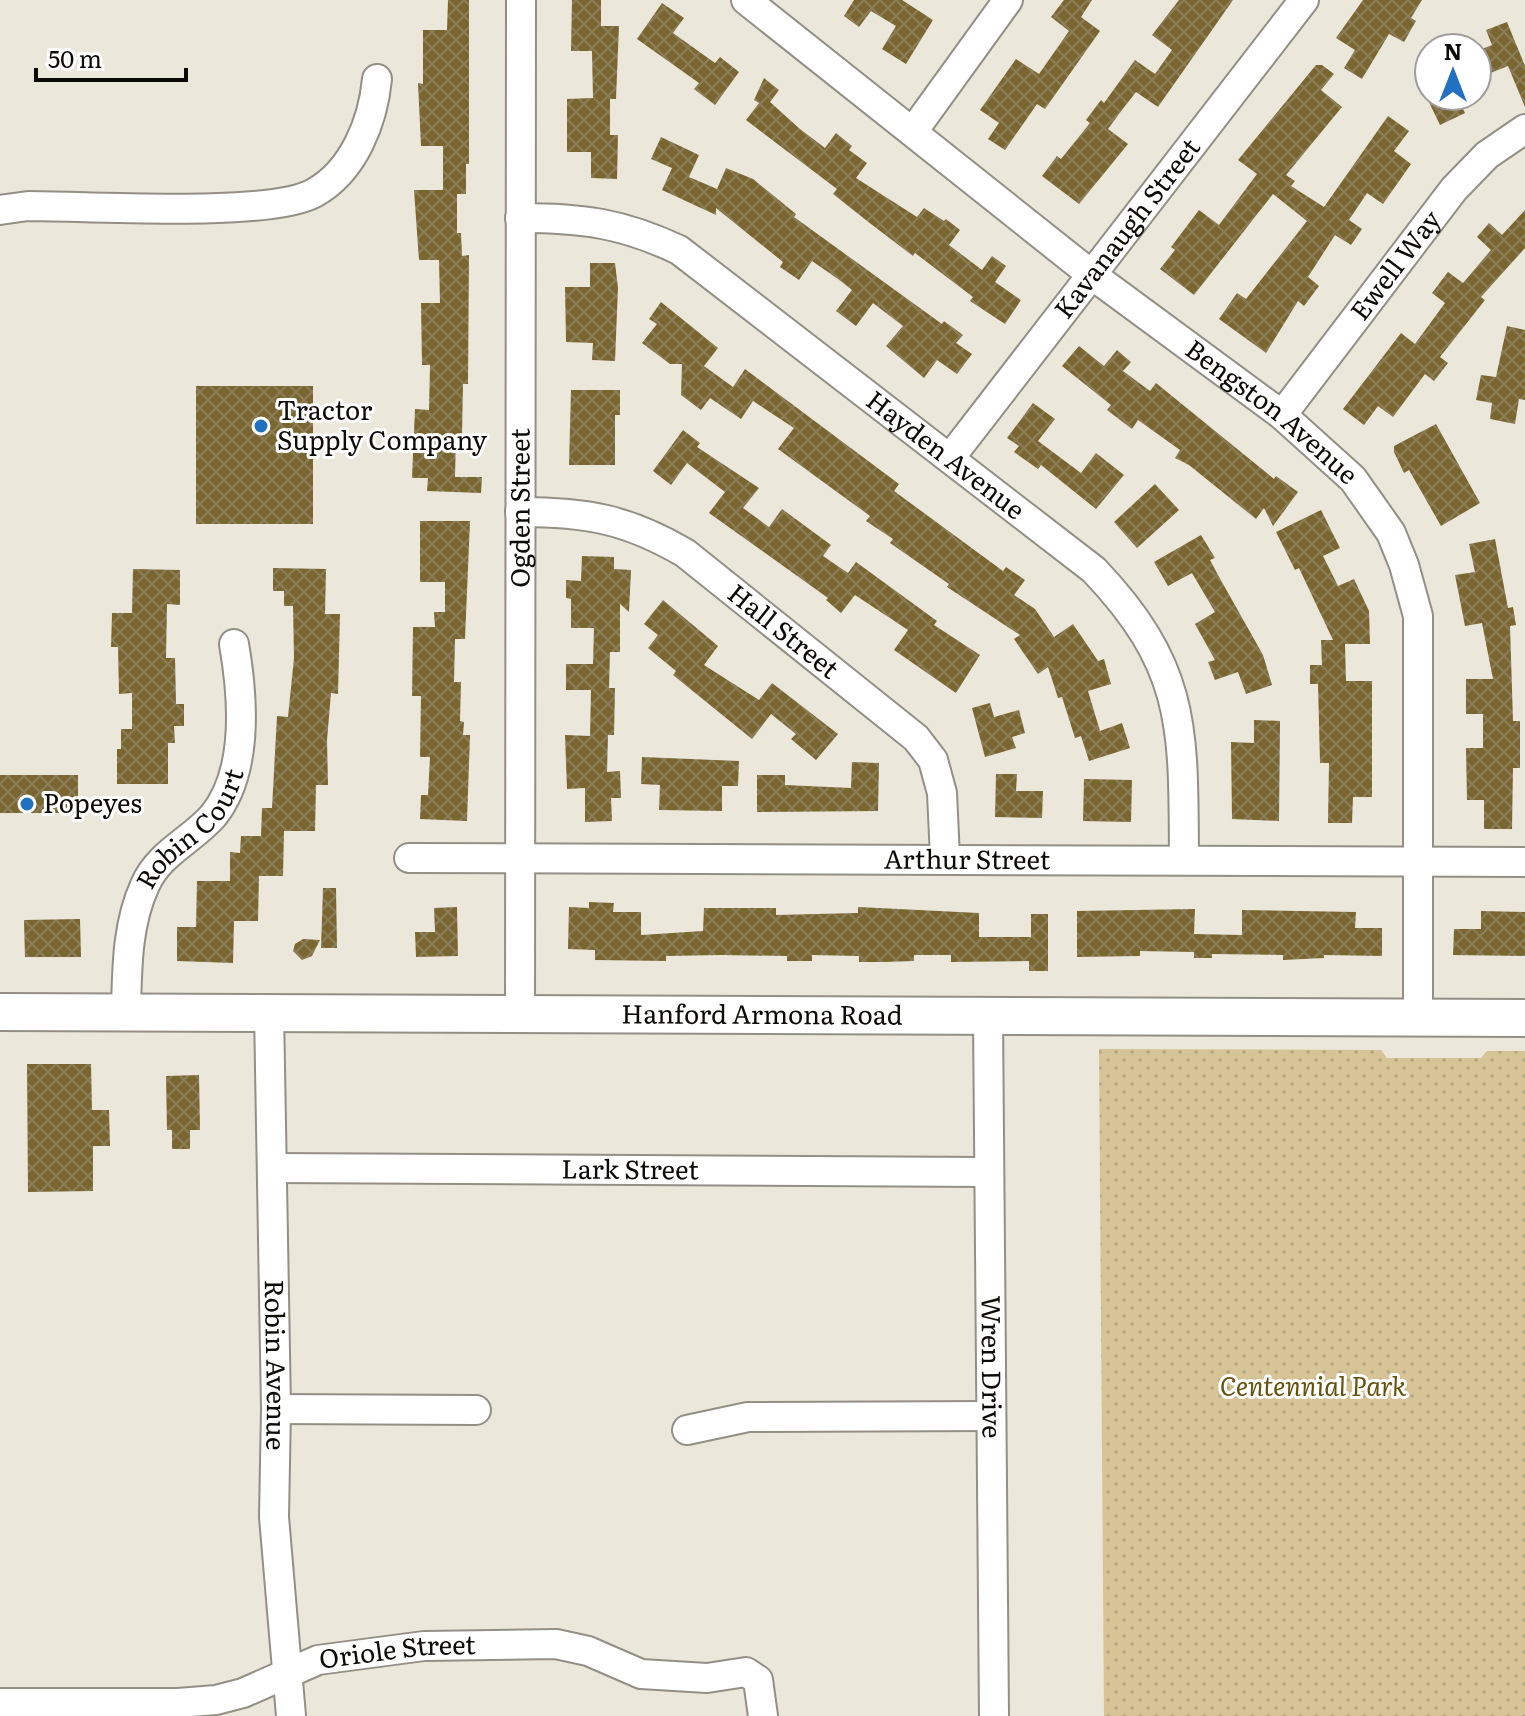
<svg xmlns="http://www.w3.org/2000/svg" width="1525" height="1716" font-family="Literata,serif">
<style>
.grass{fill:url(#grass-dots)}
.building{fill:url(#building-cross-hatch)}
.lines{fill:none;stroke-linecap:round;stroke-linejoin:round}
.minor-casing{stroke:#938f85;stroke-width:32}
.major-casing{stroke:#938f85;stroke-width:40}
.minor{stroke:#fff;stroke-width:28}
.major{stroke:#fff;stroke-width:36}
.poi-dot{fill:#2271c0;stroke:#fff;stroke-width:3}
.labels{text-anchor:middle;stroke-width:6;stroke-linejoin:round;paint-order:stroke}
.street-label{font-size:26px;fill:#0d0b08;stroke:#fff}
.poi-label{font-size:26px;fill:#0d0b08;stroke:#fff;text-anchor:start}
.park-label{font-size:26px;font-style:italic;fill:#66510d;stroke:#fff}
</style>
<defs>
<pattern id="grass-dots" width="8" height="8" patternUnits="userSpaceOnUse" patternTransform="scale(2)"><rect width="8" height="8" fill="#d6c497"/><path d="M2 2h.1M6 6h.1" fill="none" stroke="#b6a781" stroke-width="1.8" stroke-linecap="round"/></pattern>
<pattern id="building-cross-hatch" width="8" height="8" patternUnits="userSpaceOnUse" patternTransform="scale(2)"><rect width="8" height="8" fill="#7a6631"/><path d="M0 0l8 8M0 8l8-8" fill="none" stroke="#8c7e59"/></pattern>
</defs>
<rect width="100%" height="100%" fill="#ebe7db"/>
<polygon class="grass" points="1099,1049 1381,1050 1387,1058 1481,1058 1487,1051 1525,1051 1525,1716 1104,1716"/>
<g class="building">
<polygon points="448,0 469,0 469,164 466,164 466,194 457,194 457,233 461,233 462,256 469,255 468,384 463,384 462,434 456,434 455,477 482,477 481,493 427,491 428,478 412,478 415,409 429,410 430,365 422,365 421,303 440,303 439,260 419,260 414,190 443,190 443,146 421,146 418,83 423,84 423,30 447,30"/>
<polygon points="572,0 601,0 601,26 619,26 616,99 610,99 610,135 618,135 617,179 591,178 591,152 567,152 567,99 593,98 592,51 571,51"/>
<polygon points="854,0 902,0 933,20 906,64 882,49 896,26 871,11 859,27 844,16"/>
<polygon points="1064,0 1092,0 1081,17 1100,31 1045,109 1037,104 1005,150 988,139 999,123 980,110 1016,59 1039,74 1069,31 1051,17"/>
<polygon points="1179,0 1233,0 1158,107 1136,92 1119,114 1108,129 1128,144 1079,204 1042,176 1057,156 1061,159 1090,123 1086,120 1101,100 1104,103 1135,60 1155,74 1172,50 1152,35"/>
<polygon points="1363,0 1422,0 1411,18 1416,21 1404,42 1389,34 1362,79 1344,68 1355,50 1336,38"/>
<polygon points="662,3 684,18 673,33 715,63 720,57 739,72 715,105 694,89 699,83 637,39"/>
<polygon points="1507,22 1525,66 1525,107 1508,66 1483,76 1477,61 1477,51 1492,45 1486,30"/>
<polygon points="1316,65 1322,65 1334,74 1321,90 1342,107 1286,175 1295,181 1291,186 1324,207 1388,116 1409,131 1394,151 1411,164 1383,204 1367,193 1349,220 1362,229 1351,245 1335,235 1308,277 1319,286 1304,306 1298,301 1266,353 1219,319 1237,293 1246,299 1307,221 1273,194 1194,295 1160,269 1175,250 1171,247 1199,210 1219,225 1257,174 1238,160"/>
<polygon points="764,78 779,90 770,102 800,129 825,148 836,133 852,146 849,150 867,163 856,178 917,217 924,208 944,221 946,219 960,230 949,245 982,270 992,256 1006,266 995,282 1021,300 1005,324 970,301 973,297 915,253 913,256 871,224 833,194 837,189 746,120 759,103 754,100"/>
<polygon points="1426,96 1457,96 1465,113 1440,125"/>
<polygon points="661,137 699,155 689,177 717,189 726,168 753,179 796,214 794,217 942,324 944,321 963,335 956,343 972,354 957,374 937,360 924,378 886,346 903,326 873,303 856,326 836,311 852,290 838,279 812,261 799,280 780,267 783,262 716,208 716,215 662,190 672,168 651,159"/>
<polygon points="1525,210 1525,248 1481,297 1485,300 1440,357 1448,363 1434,381 1425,374 1393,417 1378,406 1364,425 1343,409 1401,333 1415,344 1445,303 1432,293 1448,272 1463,283 1491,250 1477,237 1489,223 1502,235"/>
<polygon points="590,263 615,263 618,288 615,361 592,360 593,343 566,342 565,287 590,287"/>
<polygon points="661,302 718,348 704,366 733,387 745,369 899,484 894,491 1003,571 1006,567 1025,580 1014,595 1035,609 1054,637 1073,624 1098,661 1104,659 1111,684 1088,691 1100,731 1122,723 1130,748 1089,761 1081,736 1075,738 1062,697 1058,698 1048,667 1038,674 1014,639 1020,635 947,587 949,584 890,543 893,539 866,521 870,516 778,449 794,428 753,401 741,419 710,398 701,410 681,395 682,364 670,364 642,343 657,324 649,319"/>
<polygon points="1507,326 1525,330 1525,400 1519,399 1515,424 1490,419 1492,403 1476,400 1481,375 1496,377"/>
<polygon points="1079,346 1104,366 1117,350 1131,362 1123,371 1150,391 1156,383 1274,479 1276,476 1298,492 1273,526 1264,508 1256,519 1189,465 1175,458 1180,450 1138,420 1132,429 1107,410 1111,405 1062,366"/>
<rect x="196" y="386" width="117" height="138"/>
<polygon points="571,390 620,390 620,415 615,415 615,465 569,465"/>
<polygon points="1033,403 1055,419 1038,441 1081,473 1096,453 1124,475 1096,509 1041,465 1038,469 1014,452 1019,446 1007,438"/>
<polygon points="1436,424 1480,503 1441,526 1409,470 1404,473 1394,452 1394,446"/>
<polygon points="683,430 700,443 697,447 759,488 743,508 769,527 782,509 831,545 823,556 848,573 856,562 937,621 934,625 980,655 956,693 894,650 908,630 855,595 841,613 826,600 828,598 709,513 725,492 687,463 671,485 653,471"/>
<polygon points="1155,484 1179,510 1137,548 1114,522"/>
<polygon points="1321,510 1340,548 1323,556 1338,586 1354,579 1369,611 1370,644 1345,644 1346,681 1372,681 1372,797 1353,797 1352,823 1328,823 1329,763 1320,763 1318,684 1310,684 1310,665 1322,665 1321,640 1333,640 1299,568 1295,570 1276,532"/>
<polygon points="420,521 470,521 465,639 455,639 454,682 461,682 460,721 464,722 463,735 470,735 467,821 420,819 421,795 428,795 430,757 420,757 421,696 412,696 413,627 435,627 434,612 445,612 445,582 420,582"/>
<polygon points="1201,535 1215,558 1210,560 1218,575 1263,655 1272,685 1246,694 1238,672 1215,680 1208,662 1215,660 1195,624 1215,612 1192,573 1168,586 1154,562"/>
<polygon points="1495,539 1508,608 1513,607 1516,625 1510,626 1513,721 1520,721 1520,768 1513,768 1512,829 1484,829 1484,800 1467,800 1466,748 1483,748 1483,714 1466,714 1466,679 1493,679 1482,623 1465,626 1455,575 1475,572 1469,544"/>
<polygon points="582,556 614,557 614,569 631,570 629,612 620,604 620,652 610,652 609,688 615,688 614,735 608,735 607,772 620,771 621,798 611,798 612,821 585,822 585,788 567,789 565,735 590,736 591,690 566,690 566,664 593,664 594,628 571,628 571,599 566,598 566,580 581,581"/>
<polygon points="273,568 326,569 325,614 340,614 338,694 331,693 327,740 328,785 316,785 315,831 284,831 283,876 259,876 258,921 234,921 233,963 177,961 177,927 196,927 197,881 230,881 230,852 240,853 241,836 261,836 262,808 272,808 277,716 288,717 294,658 293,606 284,606 284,591 273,591"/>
<polygon points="133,569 180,570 180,605 167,604 166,658 175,658 176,704 184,704 184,726 174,726 175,743 168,743 168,784 117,784 117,749 121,749 121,729 132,729 132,693 119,694 118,647 111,647 112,613 132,613"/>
<polygon points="663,600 718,646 704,665 759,700 772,683 838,734 816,760 791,739 796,734 771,714 752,739 673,675 676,671 648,648 658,635 644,624"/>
<polygon points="990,703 994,717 1019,710 1025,733 1012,737 1016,748 985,757 972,708"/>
<polygon points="1254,720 1280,721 1279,821 1232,819 1231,742 1254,743"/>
<polygon points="642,757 739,761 738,786 722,786 722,811 659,810 660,785 641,784"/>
<polygon points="852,762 879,763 878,811 757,812 757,775 785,775 785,785 851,788"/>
<polygon points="996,774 1017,774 1016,791 1043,791 1042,818 995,817"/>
<rect x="0" y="775" width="78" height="38"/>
<polygon points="1084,779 1132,780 1131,822 1083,821"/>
<polygon points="323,888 336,888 337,948 321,948"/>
<polygon points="589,902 614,903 613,912 641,912 641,935 703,931 704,908 776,908 776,915 858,913 858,907 979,913 979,937 1031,937 1031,914 1048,914 1048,971 1029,971 1029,961 951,962 951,955 914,955 914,961 884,962 859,962 859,956 812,955 812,961 787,961 787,956 721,955 666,956 666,961 595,960 595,950 568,949 569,907 589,908"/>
<polygon points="457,907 458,956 416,957 415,932 435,932 434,908"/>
<polygon points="1195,909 1194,934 1242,935 1242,910 1356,912 1355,928 1382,928 1382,956 1324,955 1324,958 1283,960 1283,955 1212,954 1212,958 1194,958 1194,952 1140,951 1140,956 1077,957 1077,911"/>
<polygon points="1481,911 1525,912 1525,956 1453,955 1454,929 1481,929"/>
<polygon points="80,919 81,957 25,957 24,920"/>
<polygon points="303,939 320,940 312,956 302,960 293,951 295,944"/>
<polygon points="27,1064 91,1064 92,1110 109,1110 110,1146 93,1146 93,1191 28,1192"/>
<polygon points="199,1075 200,1130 190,1130 190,1149 172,1149 172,1130 167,1130 166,1076"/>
</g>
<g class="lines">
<defs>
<g id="minor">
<path id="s1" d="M746,0L1092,275L1282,415L1353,479L1391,533L1404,565L1418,616V1018"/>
<polyline points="914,130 1008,0"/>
<path d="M0,210L28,206C88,206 269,218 314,193C354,171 373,121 377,79"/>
<path id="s2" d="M520,218C582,218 622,223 679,250L1094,570C1188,669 1183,730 1184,859"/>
<path id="s3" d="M1282,415L1454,189L1487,155L1525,129"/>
<path id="s4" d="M950,458L1304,0"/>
<path id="s5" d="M520,512C586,512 627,519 685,553L916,738L933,760L942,793L945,858"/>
<path id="s6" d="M409,858L1525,862"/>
<path id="s7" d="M126,1011C127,968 127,924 145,885C159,853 191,841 213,816C249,772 243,696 234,644"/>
<path id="s8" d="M269,1011L276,1409L274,1517L291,1716"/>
<path id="s9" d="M520,1016L521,0"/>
<path id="s10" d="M988,1017L994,1716"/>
<path id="s11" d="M272,1168L987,1172"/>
<polyline points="276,1409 476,1410"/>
<polyline points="687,1430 748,1417 991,1416"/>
<path id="s12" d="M0,1703H178L216,1700L243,1693L318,1660L424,1646L556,1644L588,1651L641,1674L707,1678L746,1672L758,1680L763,1716"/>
</g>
<g id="major">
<path id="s13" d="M0,1012L1525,1018"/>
</g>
</defs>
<use href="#minor" class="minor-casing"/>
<use href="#major" class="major-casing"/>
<use href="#minor" class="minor"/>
<use href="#major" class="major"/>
</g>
<g class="poi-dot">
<circle cx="261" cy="426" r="8"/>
<circle cx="27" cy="804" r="8"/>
</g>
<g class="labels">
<g class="street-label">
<text dy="9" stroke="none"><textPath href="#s4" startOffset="290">Kavanaugh Street</textPath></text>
<text dy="9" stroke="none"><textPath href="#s3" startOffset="188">Ewell Way</textPath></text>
<text dy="9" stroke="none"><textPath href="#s1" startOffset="668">Bengston Avenue</textPath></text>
<text dy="9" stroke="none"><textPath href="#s2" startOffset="500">Hayden Avenue</textPath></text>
<text dy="9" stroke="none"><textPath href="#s9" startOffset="508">Ogden Street</textPath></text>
<text dy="9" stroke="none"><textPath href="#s5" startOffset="298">Hall Street</textPath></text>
<text dy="9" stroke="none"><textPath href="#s7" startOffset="202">Robin Court</textPath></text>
<text dy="9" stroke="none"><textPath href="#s6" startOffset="558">Arthur Street</textPath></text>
<text dy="9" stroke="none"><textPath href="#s13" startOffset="762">Hanford Armona Road</textPath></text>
<text dy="9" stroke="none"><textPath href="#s11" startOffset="358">Lark Street</textPath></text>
<text dy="9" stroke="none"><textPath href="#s8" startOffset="354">Robin Avenue</textPath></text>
<text dy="9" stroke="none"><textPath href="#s10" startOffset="350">Wren Drive</textPath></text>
<text dy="9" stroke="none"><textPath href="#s12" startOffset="406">Oriole Street</textPath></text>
</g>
<g class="poi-label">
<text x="277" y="420">Tractor<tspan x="277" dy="30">Supply Company</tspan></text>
<text x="43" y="813">Popeyes</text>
</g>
<g class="park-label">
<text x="1313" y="1396">Centennial Park</text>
</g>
</g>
<g transform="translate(1453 72)"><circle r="38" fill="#ffffff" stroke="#9e9d9c" stroke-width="2"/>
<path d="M0-6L14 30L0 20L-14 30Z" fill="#2271c0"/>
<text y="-12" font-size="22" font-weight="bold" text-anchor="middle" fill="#0d0b08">N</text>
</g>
<path d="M36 68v12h150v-12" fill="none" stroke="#0d0b08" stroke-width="4"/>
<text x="48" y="68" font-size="24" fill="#0d0b08" stroke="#ffffff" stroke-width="6" paint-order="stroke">50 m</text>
</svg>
